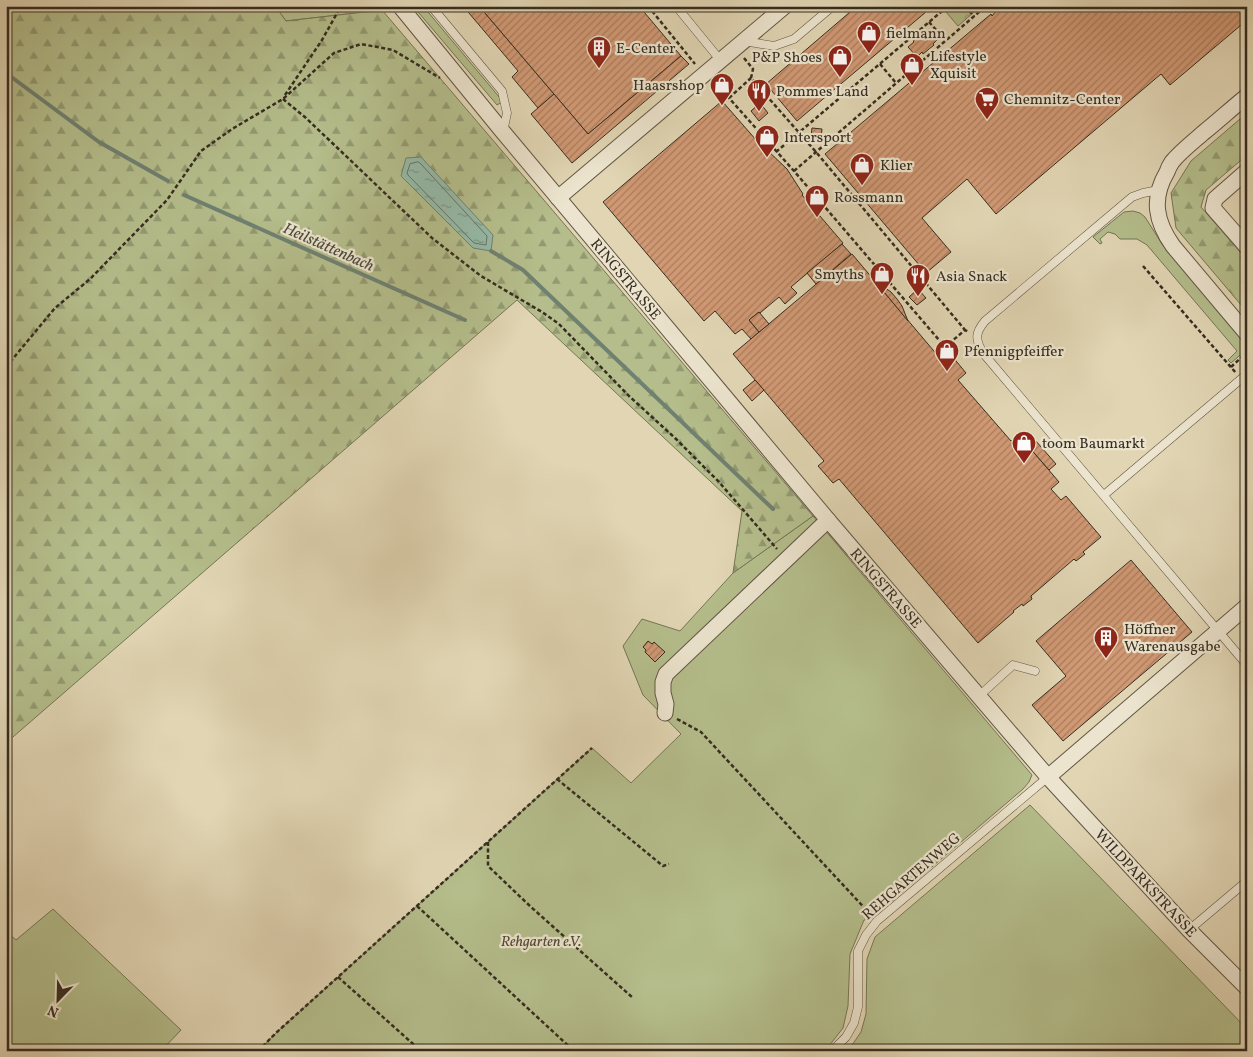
<svg xmlns="http://www.w3.org/2000/svg" width="1253" height="1057" font-family="Vollkorn,serif">
<style>
.green{fill:#b4bd8b;stroke:#757556}
.forest{fill:url(#forest-firs);stroke:#757556}
.park{fill:url(#park-crowns);stroke:#757556}
.water{fill:url(#water-ripples);stroke:#6f8171}
.lines{fill:none;stroke-linecap:round;stroke-linejoin:round}
.shore{stroke:#667364;stroke-width:1}
.stream{stroke:#6f8171;stroke-width:4}
.building{fill:url(#building-hatch);stroke:#362d20}
.service-casing{stroke:#615745;stroke-width:9}
.minor-casing{stroke:#615745;stroke-width:17}
.path{stroke:#362d20;stroke-width:2.5;stroke-dasharray:4 2.5;stroke-linecap:butt}
.service{stroke:#ece4ce;stroke-width:8}
.minor{stroke:#ece4ce;stroke-width:15}
.labels{text-anchor:middle;stroke-width:4.5;stroke-linejoin:round;paint-order:stroke}
.poi-label{font-size:15px;fill:#362d20;stroke:#ece4ce;text-anchor:start}
.street-label{font-size:15px;fill:#362d20;stroke:#ece4ce}
.park-label{font-size:15px;font-style:italic;fill:#4f4a35;stroke:#ece4ce}
.water-label{font-size:16px;font-style:italic;fill:#49493b;stroke:#ece4ce}
</style>
<defs>
<pattern id="forest-firs" width="22" height="20" patternUnits="userSpaceOnUse" patternTransform="scale(1.25)"><rect width="22" height="20" fill="#b4bd8b"/><path d="M5 1l3.5 6h-7zM16 11l3.5 6h-7z" fill="#939a71"/></pattern>
<pattern id="park-crowns" width="20" height="18" patternUnits="userSpaceOnUse" patternTransform="scale(1.25)"><rect width="20" height="18" fill="#b4bd8b"/><path d="M2 6a3 3 0 1 1 6 0M12 15a3 3 0 1 1 6 0" fill="none" stroke="#939a71"/></pattern>
<pattern id="water-ripples" width="26" height="14" patternUnits="userSpaceOnUse" patternTransform="scale(1.25)"><rect width="26" height="14" fill="#95b9a7"/><path d="M2 4q2-2 4 0t4 0M15 11q2-2 4 0t4 0" fill="none" stroke="#7a9788"/></pattern>
<pattern id="building-hatch" width="6" height="6" patternUnits="userSpaceOnUse" patternTransform="scale(1.25)"><rect width="6" height="6" fill="#d09873"/><path d="M-1 1l2-2M0 6l6-6M5 7l2-2" fill="none" stroke="#aa7c5e"/></pattern>
</defs>
<rect width="100%" height="100%" fill="#e1d5b3"/>
<filter id="stains"><feTurbulence type="fractalNoise" baseFrequency=".004" numOctaves="4"/><feColorMatrix values="0 0 0 0 .2 0 0 0 0 .09 0 0 0 0 .02 0 0 0 .5 -.17"/></filter>
<radialGradient id="worn" r=".72"><stop offset=".6" stop-color="#630" stop-opacity="0"/><stop offset="1" stop-color="#630" stop-opacity=".3"/></radialGradient>
<g class="green">
<polygon points="275,6 379,6 382,10 286,21"/>
<polygon points="413,6 423,6 500,98 502,102 497,105"/>
<polygon points="1133,211 1140,213 1145,217 1162,244 1247,345 1247,349 1231,363 1228,360 1237,351 1147,245 1137,239 1120,239 1115,234 1108,232 1100,239 1102,243 1100,244 1093,237 1124,212"/>
<polygon points="813,516 1032,775 1029,782 1023,789 871,919 864,920 850,954 848,1006 843,1028 825,1051 258,1051 277,1032 592,748 631,783 681,734 643,695 623,646 642,619 680,631 733,573"/>
<polygon points="1030,805 1247,1029 1247,1051 848,1051 861,1032 866,1014 867,959 875,937"/>
<polygon points="53,909 181,1030 161,1051 6,1051 6,931 16,940"/>
</g>
<g class="forest">
<polygon points="6,6 275,6 286,21 382,10 813,516 733,573 742,511 517,300 6,743"/>
<polygon points="1247,113 1247,155 1206,190 1201,207 1247,260 1247,312 1176,228 1171,193 1191,161"/>
</g>
<polygon class="park" points="953,6 981,6 958,26 946,12"/>
<polygon class="water" points="421,157 493,235 491,251 473,248 401,176 406,158"/>
<g class="lines">
<polygon class="shore" points="418,162 420,163 487,236 486,245 474,243 408,175 407,173 410,164"/>
<g class="stream">
<polyline points="6,75 10,76 99,142 168,181"/>
<polyline points="184,195 465,320"/>
<polyline points="491,251 523,270 773,509"/>
</g>
</g>
<g class="building">
<polygon points="463,6 479,6 554,94 538,108 512,77 518,71"/>
<polygon points="479,6 639,6 681,56 588,134"/>
<polygon points="857,6 933,6 797,121 766,84"/>
<polygon points="999,6 1247,6 1247,20 1170,85 1161,74 996,214 967,179 922,218 951,252 926,273 825,154 991,14 992,16 996,11 995,10"/>
<polygon points="930,29 938,39 933,44 934,45 923,54 922,52 917,57 908,47 914,42 913,41"/>
<polygon points="681,56 689,64 572,163 531,114 554,94 588,134"/>
<polygon points="722,101 764,149 765,148 787,169 803,194 802,195 843,243 791,287 797,293 785,304 779,297 760,313 759,312 749,320 759,332 751,339 742,329 735,334 715,311 704,321 603,202"/>
<polygon points="760,103 768,113 759,121 751,111"/>
<polygon points="812,128 822,129 821,138 811,137"/>
<polygon points="842,244 851,254 816,284 807,273"/>
<polygon points="852,254 944,363 952,356 966,373 958,380 1011,441 1019,435 1059,482 1051,489 1061,500 1066,496 1101,537 1083,552 1085,554 1076,561 1074,559 1031,596 1032,599 1023,606 1022,604 1013,611 1014,612 978,643 839,479 833,483 818,466 824,461 733,354"/>
<polygon points="875,281 891,292 897,299 902,306 908,321"/>
<polygon points="918,289 926,298 917,305 909,297"/>
<polygon points="759,312 769,324 759,332 749,320"/>
<polygon points="755,380 764,390 752,401 743,390"/>
<polygon points="1035,440 1056,464 1049,470 1028,446"/>
<polygon points="1131,560 1192,632 1063,741 1032,705 1066,676 1036,641"/>
<polygon points="648,641 652,644 654,642 665,652 655,662 645,652 646,650 643,647"/>
</g>
<g class="lines">
<defs>
<g id="service">
<polyline points="431,6 502,91 507,113 503,132"/>
<polyline points="676,6 721,61"/>
<polyline points="744,41 774,46 794,39 833,6"/>
<path d="M1159,190L1143,193L1132,197L985,321C975,333 975,339 983,353L1247,665"/>
<polyline points="1104,495 1247,374"/>
<polyline points="979,696 1013,665 1035,671"/>
<polyline points="1189,930 1247,881"/>
<polyline points="832,1051 846,1037 854,1023 858,1007 858,951 866,935 877,921 1048,777"/>
</g>
<g id="minor">
<polyline points="400,6 503,132 828,520 1048,777 1189,930 1247,988"/>
<path d="M1247,96C1232,108 1218,121 1203,133C1193,142 1181,151 1172,162C1170,165 1168,169 1167,172C1151,199 1156,222 1173,246L1247,334"/>
<polyline points="1247,171 1215,199 1213,208 1247,247"/>
<polyline points="558,198 785,6"/>
<polyline points="665,713 666,704 663,693 663,682 666,674 828,520"/>
<polyline points="1048,777 1247,606"/>
</g>
</defs>
<use href="#service" class="service-casing"/>
<use href="#minor" class="minor-casing"/>
<g class="path">
<polyline points="648,6 695,64"/>
<polyline points="965,6 974,16"/>
<polyline points="929,22 946,41"/>
<polyline points="744,58 753,69 751,78 816,152 965,330"/>
<polyline points="880,64 896,83"/>
<polyline points="712,84 720,94 729,98 794,171 945,347 965,330 969,332"/>
<polyline points="285,95 322,40 341,6"/>
<polyline points="729,98 751,78"/>
<polyline points="283,99 306,118 432,238 481,276 542,312 559,324 629,396 675,438 719,482 777,549"/>
<polyline points="776,152 948,6"/>
<polyline points="794,171 986,6"/>
<polyline points="1143,266 1236,373"/>
<polyline points="6,367 55,308 90,279 167,200 201,151 232,129 283,99 334,53 361,44 393,50 440,78"/>
<polyline points="1231,367 1247,352"/>
<polyline points="677,719 701,732 871,915"/>
<polyline points="557,779 663,866 669,864"/>
<polyline points="488,842 488,866 531,907 633,998"/>
<polyline points="417,906 574,1051"/>
<polyline points="338,977 421,1051"/>
<polyline points="258,1051 277,1032 592,748"/>
</g>
<use href="#service" class="service"/>
<use href="#minor" class="minor"/>
</g>
<defs>
<symbol id="shop-pin" viewBox="-11 -11 22 30"><path d="M0 17L-7.5 6A9.5 9.5 0 1 1 7.5 6Z" fill="#8f2418" stroke="#ece4ce"/><path d="M-5-2.5h2.3a2.7 3.5 0 0 1 5.4 0H5L5.5 6h-11ZM-1.5-2.5h3a1.5 2.3 0 0 0-3 0Z" fill="#fff"/></symbol>
<symbol id="building-pin" viewBox="-11 -11 22 30"><path d="M0 17L-7.5 6A9.5 9.5 0 1 1 7.5 6Z" fill="#8f2418" stroke="#ece4ce"/><path d="M-4-6H4V6H1V3H-1V6H-4ZM-2.5-4.3h1.7v1.8h-1.7ZM.8-4.3h1.7v1.8H.8ZM-2.5-1h1.7V.8h-1.7ZM.8-1h1.7V.8H.8Z" fill="#fff"/></symbol>
<symbol id="restaurant-pin" viewBox="-11 -11 22 30"><path d="M0 17L-7.5 6A9.5 9.5 0 1 1 7.5 6Z" fill="#8f2418" stroke="#ece4ce"/><path d="M-5-6h1v4h1v-4h1v4h1v-4h1v5L-1.5 .5V6h-2V.5L-5-1ZM5-6V6H3V1.5H1.5Q1.5-4 5-6Z" fill="#fff"/></symbol>
<symbol id="supermarket-pin" viewBox="-11 -11 22 30"><path d="M0 17L-7.5 6A9.5 9.5 0 1 1 7.5 6Z" fill="#8f2418" stroke="#ece4ce"/><path d="M-6-5.5h2.5l.6 2H6L4.5 2H-2.5L-4.4-4H-6ZM-1.5 3.2a1.3 1.3 0 1 0 .1 0ZM3 3.2a1.3 1.3 0 1 0 .1 0Z" fill="#fff"/></symbol>
</defs>
<g fill-rule="evenodd">
<use href="#shop-pin" x="855" y="19" width="28" height="38"/>
<use href="#building-pin" x="585" y="34" width="28" height="38"/>
<use href="#shop-pin" x="826" y="43" width="28" height="38"/>
<use href="#shop-pin" x="898" y="51" width="28" height="38"/>
<use href="#shop-pin" x="708" y="71" width="28" height="38"/>
<use href="#restaurant-pin" x="745" y="77" width="28" height="38"/>
<use href="#supermarket-pin" x="973" y="85" width="28" height="38"/>
<use href="#shop-pin" x="753" y="123" width="28" height="38"/>
<use href="#shop-pin" x="848" y="151" width="28" height="38"/>
<use href="#shop-pin" x="803" y="183" width="28" height="38"/>
<use href="#shop-pin" x="868" y="260" width="28" height="38"/>
<use href="#restaurant-pin" x="904" y="262" width="28" height="38"/>
<use href="#shop-pin" x="933" y="337" width="28" height="38"/>
<use href="#shop-pin" x="1010" y="429" width="28" height="38"/>
<use href="#building-pin" x="1092" y="624" width="28" height="38"/>
</g>
<g class="labels">
<g class="poi-label">
<text x="886" y="38">fielmann</text>
<text x="616" y="53">E-Center</text>
<text x="930" y="61">Lifestyle<tspan x="930" dy="17">Xquisit</tspan></text>
<text x="822" y="62" text-anchor="end">P&amp;P Shoes</text>
<text x="704" y="90" text-anchor="end">Haasrshop</text>
<text x="776" y="96">Pommes Land</text>
<text x="1004" y="104">Chemnitz-Center</text>
<text x="784" y="142">Intersport</text>
<text x="880" y="170">Klier</text>
<text x="834" y="202">Rossmann</text>
<text x="864" y="279" text-anchor="end">Smyths</text>
<text x="936" y="281">Asia Snack</text>
<text x="964" y="356">Pfennigpfeiffer</text>
<text x="1042" y="448">toom Baumarkt</text>
<text x="1124" y="634">Höffner<tspan x="1124" dy="17">Warenausgabe</tspan></text>
</g>
<g class="street-label">
<text transform="translate(626 279) rotate(50)" y="5">RINGSTRASSE</text>
<text transform="translate(886 588) rotate(49)" y="5">RINGSTRASSE</text>
<text transform="translate(911 876) rotate(-41)" y="5">REHGARTENWEG</text>
<text transform="translate(1146 883) rotate(47)" y="5">WILDPARKSTRASSE</text>
</g>
<g class="park-label">
<text x="541" y="946">Rehgarten e.V.</text>
</g>
<g class="water-label">
<text transform="translate(329 246) rotate(24)" y="6">Heilstättenbach</text>
</g>
</g>
<rect width="1253" height="1057" fill="none" stroke="#e1d5b3" stroke-width="25"/>
<rect x="8" y="8" width="1238" height="1042" fill="none" stroke="#362d20" stroke-width="2.5"/>
<rect x="12" y="12" width="1228" height="1032" fill="none" stroke="#362d20"/>
<g transform="translate(58 1000) rotate(203)" stroke="#ece4ce" stroke-width="4" paint-order="stroke">
<path d="M0-4L9 19L0 12L-9 19Z" fill="#362d20"/>
<text y="-8" font-size="14" font-weight="bold" text-anchor="middle" fill="#362d20">N</text>
</g>
<rect width="100%" height="100%" filter="url(#stains)"/>
<rect width="100%" height="100%" fill="url(#worn)"/>
</svg>
